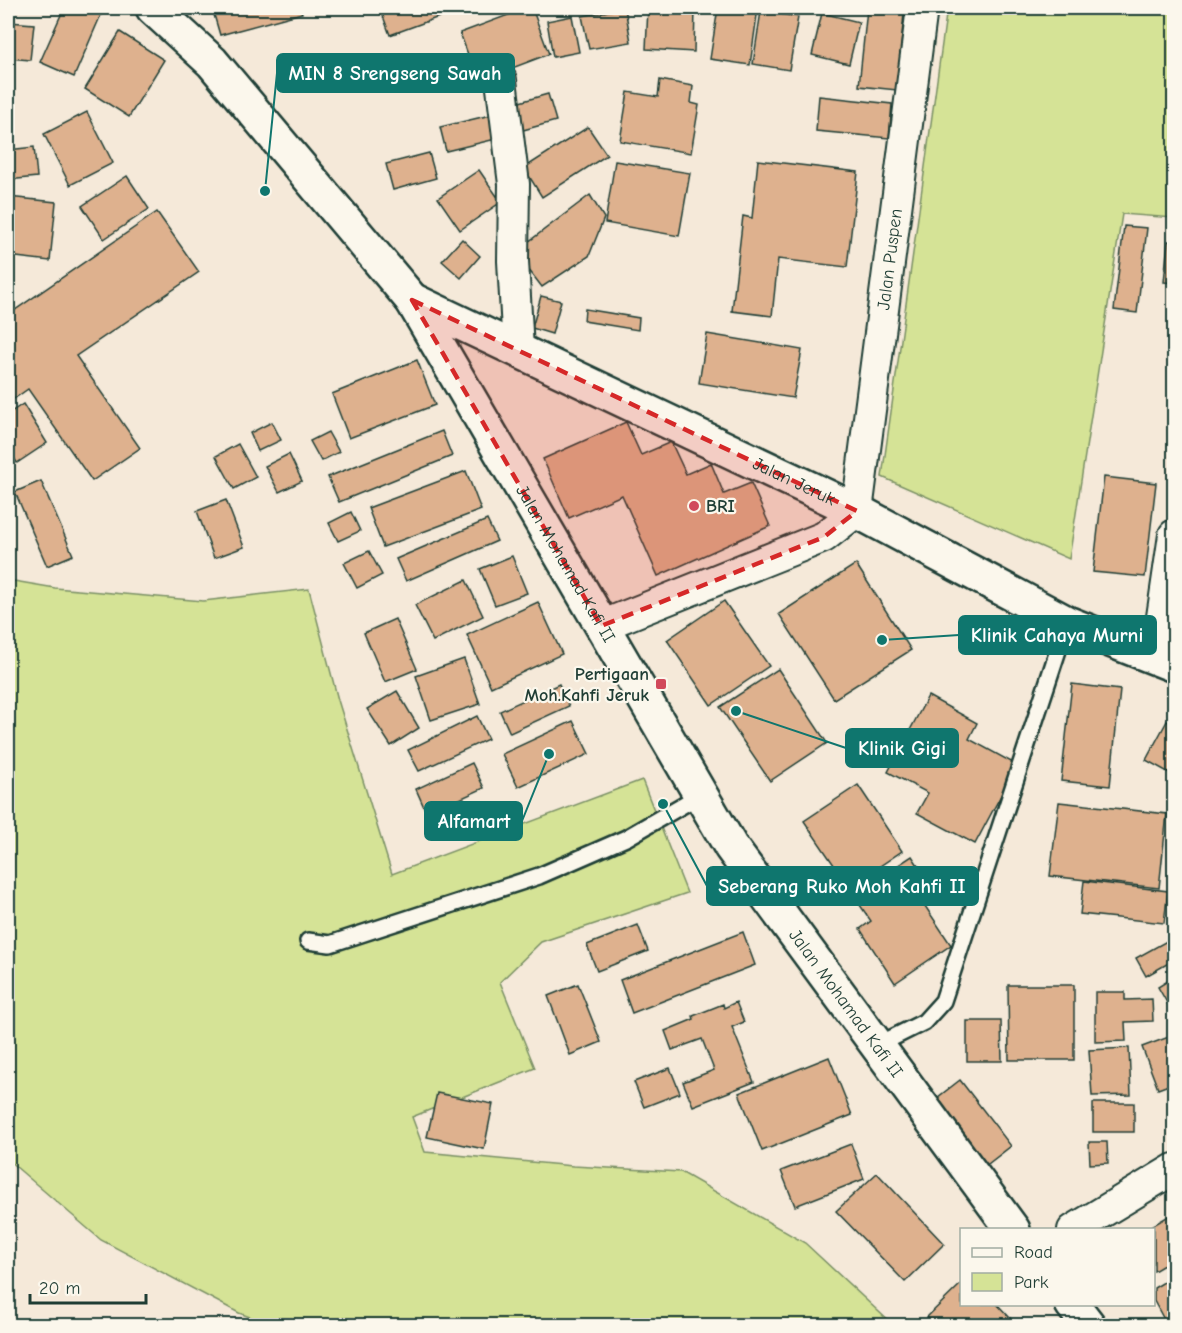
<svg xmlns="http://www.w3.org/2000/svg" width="1182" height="1333" font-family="'Comic Neue',sans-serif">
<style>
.green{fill:#d5e396;stroke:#7a9065;stroke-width:1.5}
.building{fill:#deb18e;stroke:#1f3d34;stroke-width:1.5}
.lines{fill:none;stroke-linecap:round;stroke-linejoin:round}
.service-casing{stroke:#1f3d34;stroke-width:20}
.minor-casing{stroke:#1f3d34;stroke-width:34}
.tertiary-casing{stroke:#1f3d34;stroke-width:38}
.secondary-casing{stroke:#1f3d34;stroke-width:38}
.service{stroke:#fbf7ec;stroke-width:15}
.minor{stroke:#fbf7ec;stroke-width:30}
.tertiary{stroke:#fbf7ec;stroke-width:33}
.secondary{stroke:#fbf7ec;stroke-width:33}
.marked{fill:#d62828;fill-opacity:0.2;stroke:#d62828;stroke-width:4.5;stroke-dasharray:12 8;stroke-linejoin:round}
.poi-dot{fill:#d1495b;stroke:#fbf7ec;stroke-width:2}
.labels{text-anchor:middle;stroke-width:4.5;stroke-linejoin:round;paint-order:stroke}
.street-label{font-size:18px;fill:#1f3d34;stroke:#fbf7ec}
.poi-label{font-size:18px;font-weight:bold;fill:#1f3d34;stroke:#fbf7ec;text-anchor:start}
.leader{fill:none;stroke:#0f766e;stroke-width:2}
.callout-dot{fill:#0f766e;stroke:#fbf7ec;stroke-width:2}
.callout{fill:#0f766e;stroke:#0f766e;stroke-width:2}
.callout-label{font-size:20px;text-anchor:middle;font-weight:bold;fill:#fff}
</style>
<rect width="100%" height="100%" fill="#f5e9d9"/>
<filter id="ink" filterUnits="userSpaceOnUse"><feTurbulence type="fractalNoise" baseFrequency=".0167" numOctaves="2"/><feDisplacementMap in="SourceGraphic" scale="12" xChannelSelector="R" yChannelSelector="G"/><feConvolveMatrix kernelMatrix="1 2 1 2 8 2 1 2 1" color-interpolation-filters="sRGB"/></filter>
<g filter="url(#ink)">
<g class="green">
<polygon points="947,8 1174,8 1174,218 1122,214 1069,559 882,477"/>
<polygon points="8,580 55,588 203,601 309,589 338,700 392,874 642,780 687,893 541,942 500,982 535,1068 412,1117 425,1152 573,1166 681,1172 805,1243 893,1325 272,1325 239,1313 101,1240 8,1160"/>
</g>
<g class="building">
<polygon points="64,8 97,8 103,10 74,77 40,62"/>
<polygon points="212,8 300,8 302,13 220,35"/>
<polygon points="380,8 457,8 458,10 390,35"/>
<polygon points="527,8 532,8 549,54 478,81 460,33"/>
<polygon points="625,8 631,42 589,49 582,16"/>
<polygon points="648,8 695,8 694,52 646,49"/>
<polygon points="718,8 758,8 750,65 710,59"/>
<polygon points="867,9 904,13 897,90 859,86"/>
<polygon points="761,11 798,17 789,70 753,64"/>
<polygon points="822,13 859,22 849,64 812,55"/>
<polygon points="572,16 579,52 553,57 547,21"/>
<polygon points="9,22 34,24 30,60 8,58"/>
<polygon points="120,32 164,60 129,117 85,89"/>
<polygon points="660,80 693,86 691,103 699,105 691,153 620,141 628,92 658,97"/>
<polygon points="548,94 556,121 516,132 509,105"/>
<polygon points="819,96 892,104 889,138 816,131"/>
<polygon points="87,112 113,163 70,185 44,134"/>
<polygon points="495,114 500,138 446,151 440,127"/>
<polygon points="588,127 607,155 542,197 524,168"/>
<polygon points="34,147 37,177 8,180 8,150"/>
<polygon points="429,153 436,178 393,190 386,164"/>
<polygon points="758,160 858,172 847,267 778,259 772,316 732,311 743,216 752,218"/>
<polygon points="615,161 690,173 679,236 605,223"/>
<polygon points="479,170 501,202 460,230 438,198"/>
<polygon points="127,176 149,209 104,239 82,206"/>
<polygon points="590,195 604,218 589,256 542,287 515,252"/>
<polygon points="8,197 56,202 50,261 8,256"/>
<polygon points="157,212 199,272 76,356 140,448 92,481 28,389 8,403 8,315"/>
<polygon points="1124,226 1147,228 1137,313 1114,310"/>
<polygon points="462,239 480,256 461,278 442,261"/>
<polygon points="1168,241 1174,242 1174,283 1164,282"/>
<polygon points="541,296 561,301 552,334 532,328"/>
<polygon points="585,309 639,318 638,330 584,321"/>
<polygon points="707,334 802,350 793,398 699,383"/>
<polygon points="417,360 435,405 349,438 332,394"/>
<polygon points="23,404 47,443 17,463 8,448 8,414"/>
<polygon points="272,422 281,440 258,451 250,433"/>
<polygon points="626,422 641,455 671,442 686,474 711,463 724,494 751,483 770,526 658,576 622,495 569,518 543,459"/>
<polygon points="442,431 452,456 339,502 328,477"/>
<polygon points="328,432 339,452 321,461 310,441"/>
<polygon points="238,444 256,477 234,489 216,456"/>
<polygon points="289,454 302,481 279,492 265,466"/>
<polygon points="466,471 481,510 383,547 368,508"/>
<polygon points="1104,477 1156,483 1145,577 1093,572"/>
<polygon points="41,481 73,555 47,566 15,492"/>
<polygon points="226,500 244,547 214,558 197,511"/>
<polygon points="351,512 360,531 338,541 329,523"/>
<polygon points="487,520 497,541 406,581 396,559"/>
<polygon points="369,551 382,575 357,588 344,563"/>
<polygon points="512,556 527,593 495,605 480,569"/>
<polygon points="856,564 911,650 834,699 779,614"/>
<polygon points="466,580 483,616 433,641 415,605"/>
<polygon points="724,601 769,666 711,705 667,640"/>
<polygon points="538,602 562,654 491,687 467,635"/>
<polygon points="395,619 417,669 385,682 364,633"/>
<polygon points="464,659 480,704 431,720 416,676"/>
<polygon points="778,669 827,743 770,781 720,707"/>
<polygon points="559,684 569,706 510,733 500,711"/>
<polygon points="1072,684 1120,690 1110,786 1061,781"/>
<polygon points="397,691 419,728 391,746 367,709"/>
<polygon points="928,696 977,723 969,739 1017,765 975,844 917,813 928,793 888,772"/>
<polygon points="477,716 488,739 419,771 408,750"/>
<polygon points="573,721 589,754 518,787 502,754"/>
<polygon points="1167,721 1174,725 1173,775 1146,760"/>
<polygon points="472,763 484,788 427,814 416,789"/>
<polygon points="858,785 902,851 849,887 804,821"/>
<polygon points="1059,802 1167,814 1159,888 1050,876"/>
<polygon points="912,856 937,894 923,903 951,945 895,983 860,929 871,921 853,895"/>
<polygon points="1084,881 1168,891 1164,923 1080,914"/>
<polygon points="638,925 648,951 597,971 587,945"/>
<polygon points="743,932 755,965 632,1013 620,980"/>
<polygon points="1174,937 1174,960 1146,976 1136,958"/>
<polygon points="1174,977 1174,1015 1158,987"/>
<polygon points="578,984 601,1042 570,1055 548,996"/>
<polygon points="1008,985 1074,985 1074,1060 1009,1060"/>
<polygon points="1095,992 1125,992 1125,1000 1152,999 1153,1021 1125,1022 1126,1041 1095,1042"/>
<polygon points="736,1002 744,1022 732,1027 754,1082 693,1106 683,1082 714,1070 702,1039 672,1050 665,1031 694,1019 693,1016 723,1004 724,1008"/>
<polygon points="967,1021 1001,1021 1002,1061 967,1061"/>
<polygon points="1174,1035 1174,1083 1158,1089 1142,1047"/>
<polygon points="1129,1048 1131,1095 1092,1096 1089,1050"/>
<polygon points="829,1057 852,1115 762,1151 739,1093"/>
<polygon points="670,1068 680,1093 644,1107 634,1082"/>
<polygon points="960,1080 1011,1146 984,1167 933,1101"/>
<polygon points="437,1093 493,1104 484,1149 427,1137"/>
<rect x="1093" y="1103" width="41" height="29"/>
<polygon points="1089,1142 1107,1142 1108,1163 1090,1164"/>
<polygon points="851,1144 864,1179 795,1206 781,1171"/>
<polygon points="877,1173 944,1244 905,1282 836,1211"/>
<polygon points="1172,1214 1174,1259 1154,1271 1154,1230 1145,1230"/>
<polygon points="1174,1276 1174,1321 1167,1325 1154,1301 1154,1288"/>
<polygon points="962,1283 962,1304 997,1304 1012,1320 1007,1326 935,1326 927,1317"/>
</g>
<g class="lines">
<defs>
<g id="service">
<polyline points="308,941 330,944 539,876 626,838 700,795"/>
<polyline points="876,1046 924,1022 943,1001 1067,623"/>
</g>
<g id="minor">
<polyline points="501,80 514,184 513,261 518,350"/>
<path id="s1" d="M601,626L824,537L857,511L922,8"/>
<polyline points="1156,658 1174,535"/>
<polyline points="1073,1230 1174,1169"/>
</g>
<g id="tertiary">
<path id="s2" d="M412,300L857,511L1067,623L1174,665"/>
</g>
<g id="secondary">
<path id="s3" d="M153,8L212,62L412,300L731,847L1013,1230"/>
<polyline points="1072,1304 1089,1326"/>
</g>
</defs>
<use href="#service" class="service-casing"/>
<use href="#minor" class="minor-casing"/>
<use href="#tertiary" class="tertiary-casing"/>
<use href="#secondary" class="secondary-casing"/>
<use href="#service" class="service"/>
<use href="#minor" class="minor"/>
<use href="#tertiary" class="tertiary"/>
<use href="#secondary" class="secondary"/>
</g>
</g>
<path class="marked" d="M412,300L857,511L824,537L601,626Z"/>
<g class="poi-dot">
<circle cx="694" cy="506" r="6"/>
<rect x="655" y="678" width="12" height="12" rx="3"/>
</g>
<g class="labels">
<g class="street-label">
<text dy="6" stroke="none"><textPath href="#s1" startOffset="536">Jalan Puspen</textPath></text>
<text dy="6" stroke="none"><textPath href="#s2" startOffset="423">Jalan Jeruk</textPath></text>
<text dy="6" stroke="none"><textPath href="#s3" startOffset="696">Jalan Mohamad Kafi II</textPath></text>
<text dy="6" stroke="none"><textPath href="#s3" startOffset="1218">Jalan Mohamad Kafi II</textPath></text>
</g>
<g class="poi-label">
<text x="706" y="512">BRI</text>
<text x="649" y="680" text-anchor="end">Pertigaan<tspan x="649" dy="21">Moh.Kahfi Jeruk</tspan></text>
</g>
</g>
<path class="leader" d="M265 191L277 73M882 640L959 635M736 711L846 748M549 754L522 821M663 804L707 886"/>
<g class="callout-dot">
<circle cx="265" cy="191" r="6"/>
<circle cx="882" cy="640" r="6"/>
<circle cx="736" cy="711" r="6"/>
<circle cx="549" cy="754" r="6"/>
<circle cx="663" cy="804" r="6"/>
</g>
<g class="callout">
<rect x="277" y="54" width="237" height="38" rx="6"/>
<rect x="959" y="616" width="197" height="38" rx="6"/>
<rect x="846" y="729" width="112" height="38" rx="6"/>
<rect x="425" y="802" width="97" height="38" rx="6"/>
<rect x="707" y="867" width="271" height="38" rx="6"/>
</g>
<g class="callout-label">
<text x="395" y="80">MIN 8 Srengseng Sawah</text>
<text x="1057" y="642">Klinik Cahaya Murni</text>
<text x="902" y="755">Klinik Gigi</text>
<text x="474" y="828">Alfamart</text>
<text x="842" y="893">Seberang Ruko Moh Kahfi II</text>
</g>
<rect width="1182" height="1333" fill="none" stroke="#fbf7ec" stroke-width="30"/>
<rect x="15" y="15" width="1152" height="1303" fill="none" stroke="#1f3d34" stroke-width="2" filter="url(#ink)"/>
<rect x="960" y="1228" width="195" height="78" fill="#fbf7ec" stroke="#a3ada2" stroke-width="1.5"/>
<rect x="972" y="1248" width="30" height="9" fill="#fbf7ec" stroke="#a3ada2" stroke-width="1.5"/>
<text x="1014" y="1258" font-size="18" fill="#1f3d34">Road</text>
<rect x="972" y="1273" width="30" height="18" fill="#d5e396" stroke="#a3ada2" stroke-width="1.5"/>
<text x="1014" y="1288" font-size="18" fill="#1f3d34">Park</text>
<path d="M30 1294v9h116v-9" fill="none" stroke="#1f3d34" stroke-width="3"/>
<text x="39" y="1294" font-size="18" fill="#1f3d34" stroke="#fbf7ec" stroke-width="4.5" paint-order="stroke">20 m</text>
</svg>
